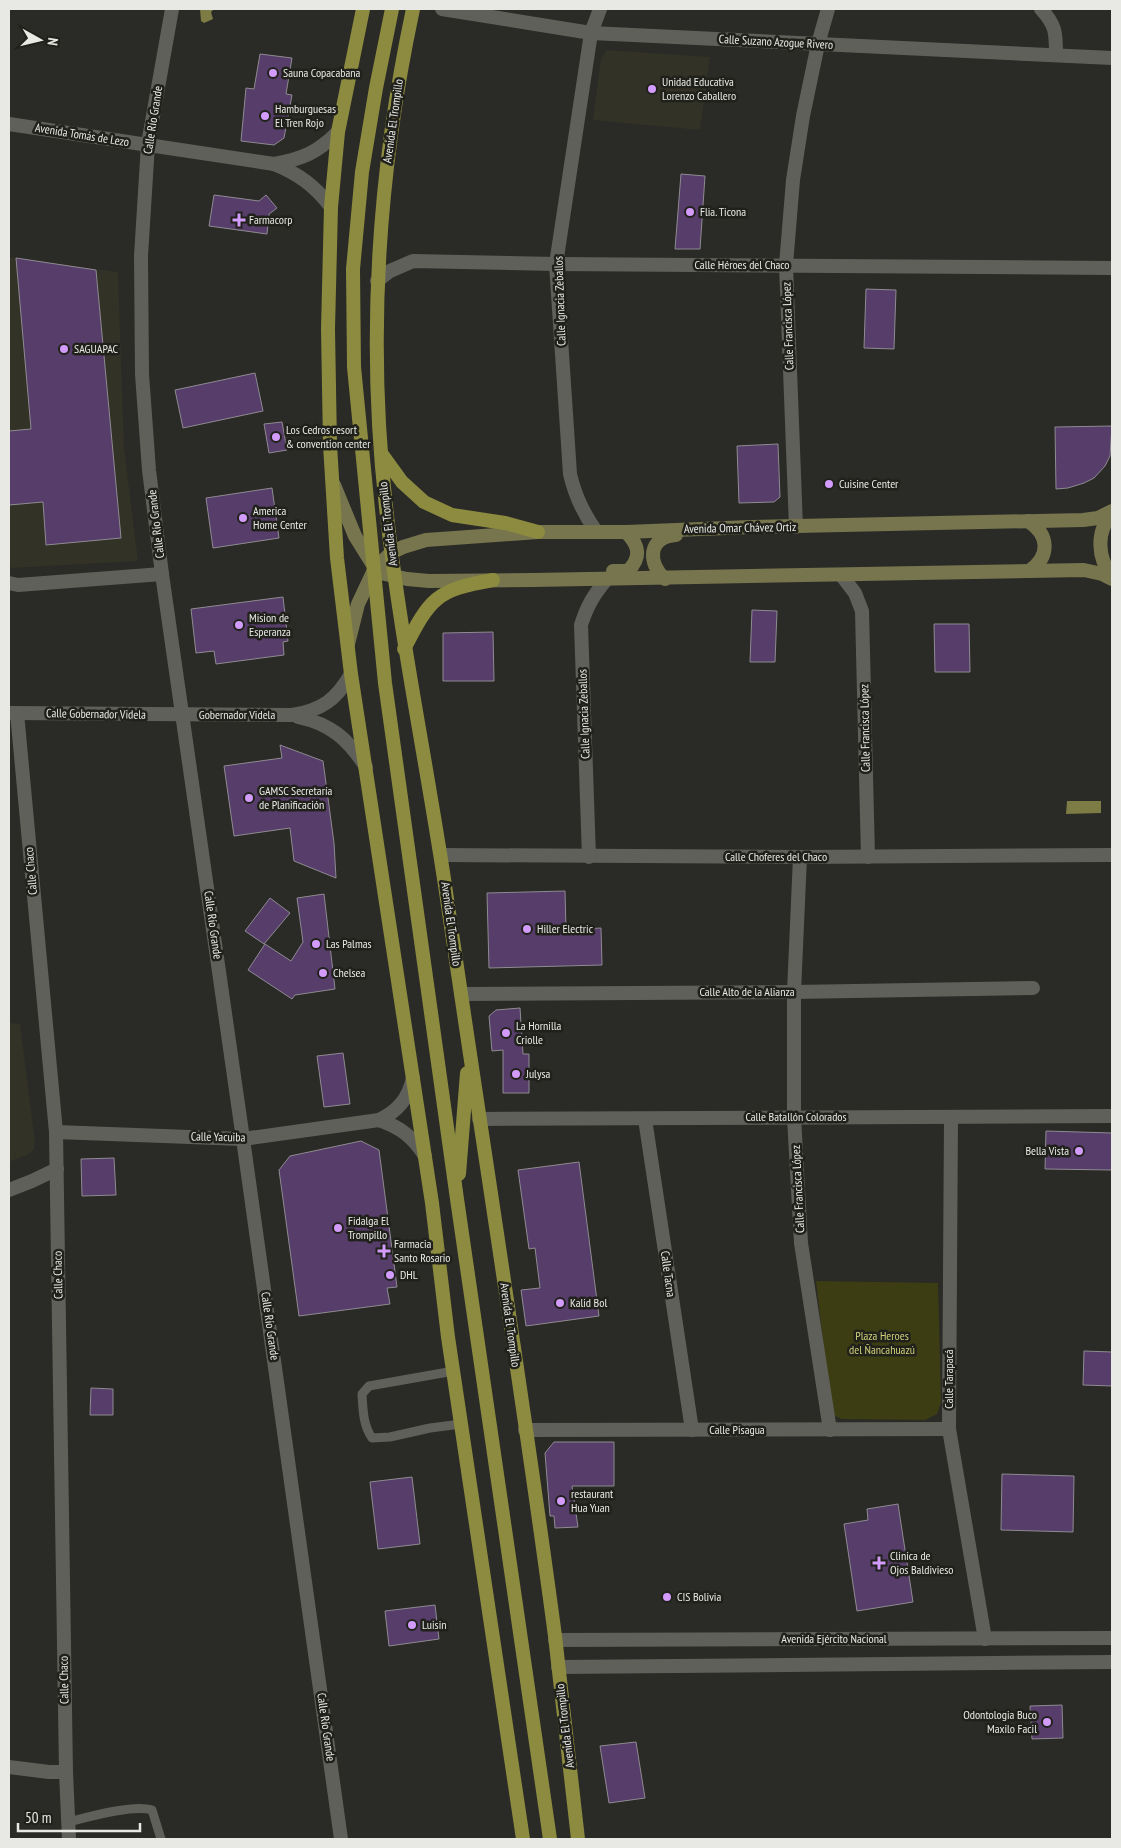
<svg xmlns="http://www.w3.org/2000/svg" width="1121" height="1848" font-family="'PT Sans Narrow',sans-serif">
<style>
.built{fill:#323227}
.green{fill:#3d3d14}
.water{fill:#7d7c44}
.building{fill:#573d6a;stroke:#8e8b91}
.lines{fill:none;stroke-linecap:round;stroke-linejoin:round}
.service{stroke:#60605b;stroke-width:9}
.minor{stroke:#60605b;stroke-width:14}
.tertiary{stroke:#60605b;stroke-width:14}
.secondary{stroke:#76754d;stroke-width:14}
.primary{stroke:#8c8b3f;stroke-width:14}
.poi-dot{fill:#d39cfc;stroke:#21211c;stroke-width:2}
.labels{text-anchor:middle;stroke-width:5;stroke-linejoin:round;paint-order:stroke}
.street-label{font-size:12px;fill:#e8e8e5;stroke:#21211c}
.poi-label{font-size:12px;fill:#e8e8e5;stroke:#21211c;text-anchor:start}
.park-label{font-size:12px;fill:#cece79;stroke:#21211c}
</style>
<rect width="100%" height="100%" fill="#2a2a26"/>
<g class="built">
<polygon points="607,50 710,57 700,130 593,120 601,58"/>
<polygon points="9,257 118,272 124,448 138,561 12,568 9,566"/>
<polygon points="9,1023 20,1024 35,1142 34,1149 29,1154 9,1162"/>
</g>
<polygon class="green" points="816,1281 938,1283 941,1402 937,1414 925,1420 842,1419 835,1416 831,1408"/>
<g class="water">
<polygon points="200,9 214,9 211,12 213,19 204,23 201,21"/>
<polygon points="1067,801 1101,801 1101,813 1066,814"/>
</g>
<g class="building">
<polygon points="260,54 292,58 286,94 292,95 284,138 274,145 241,141 246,88 254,89"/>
<polygon points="681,174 705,176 700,249 675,249"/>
<polygon points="214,195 259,201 266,195 277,208 269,214 267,234 209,226"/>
<polygon points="16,258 96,270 121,538 46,545 43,502 9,505 9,431 31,429"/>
<polygon points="866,289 896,290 894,349 864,348"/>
<polygon points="255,373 263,411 183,428 175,390"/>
<polygon points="282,422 287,450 269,453 264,424"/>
<polygon points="1112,426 1110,456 1105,466 1094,478 1084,483 1068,488 1056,489 1055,427"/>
<polygon points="778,444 780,497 774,502 739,503 737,446"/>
<polygon points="272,488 279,538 213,548 206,498"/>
<polygon points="283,597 288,641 283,642 284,655 216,664 214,651 196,653 191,609"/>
<polygon points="752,610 777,611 775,662 750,662"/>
<polygon points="934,624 969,624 970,672 935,672"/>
<polygon points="493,632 494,681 443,681 443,633"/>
<polygon points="280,745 323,761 334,843 336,878 294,861 290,828 234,836 224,766 282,758"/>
<polygon points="565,891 566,930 601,928 602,965 489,968 487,893"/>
<polygon points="324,894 335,989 295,995 292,999 248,970 265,944 291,961 303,942 297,898"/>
<polygon points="270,898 290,913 264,944 245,931"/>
<polygon points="520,1008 523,1054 529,1054 529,1093 503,1093 503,1050 492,1051 489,1016 496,1010"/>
<polygon points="343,1053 350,1104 324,1107 317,1056"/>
<polygon points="1046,1131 1112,1133 1112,1170 1045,1169"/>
<polygon points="361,1141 379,1150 397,1287 387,1288 390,1304 299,1316 279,1170 290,1156"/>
<polygon points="114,1158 116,1195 82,1196 81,1159"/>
<polygon points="579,1162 599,1316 526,1326 521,1290 540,1288 535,1248 529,1249 518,1170"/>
<polygon points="1084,1351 1112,1352 1112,1386 1083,1385"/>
<polygon points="91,1388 113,1389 113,1415 90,1415"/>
<polygon points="554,1442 614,1442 614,1486 572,1486 578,1527 555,1528 554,1516 550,1516 545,1453"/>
<polygon points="1002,1474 1074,1476 1073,1532 1001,1530"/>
<polygon points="412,1477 420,1544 378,1549 370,1482"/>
<polygon points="898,1504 913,1602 857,1611 844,1524 868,1520 867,1509"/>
<polygon points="435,1605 439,1639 389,1646 385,1611"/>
<polygon points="1062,1705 1063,1738 1032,1739 1030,1706"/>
<polygon points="636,1742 645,1798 609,1803 600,1746"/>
</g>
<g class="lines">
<g class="service">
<path d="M454,1371L369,1386L362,1394C363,1410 363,1425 372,1438L390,1437L430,1428L461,1424"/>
<path d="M68,1822C88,1817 134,1804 152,1810L161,1839"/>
</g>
<g class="minor">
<polyline points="172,9 148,144 141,256 142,374 149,470 162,574 243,1139 341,1839"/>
<polyline points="442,9 591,33 1112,58"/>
<path d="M1041,9C1056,25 1056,33 1056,55"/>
<path d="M9,124L274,164C299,174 315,186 331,207"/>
<path d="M274,164C303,159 318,152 338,132"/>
<polyline points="377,281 390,271 413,261 556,264 1112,268"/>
<polyline points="796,527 786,265 793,180 803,116 818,44 828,9"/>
<path d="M596,531C583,513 575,496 570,474L556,264L591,33L600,9"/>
<polyline points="842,576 855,593 862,611 868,857"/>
<polyline points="9,583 18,585 162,574"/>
<path d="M9,713L292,715C322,710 336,700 351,674"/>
<polyline points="17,713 56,1132 66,1772 69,1839"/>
<path d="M298,717C331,724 348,739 366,767"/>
<polyline points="441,855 800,857 1112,855"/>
<path d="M589,857L581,625C587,606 594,594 607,579"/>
<polyline points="800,857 794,992 794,1117 801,1243 830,1430"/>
<polyline points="461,994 794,992 1033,988"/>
<polyline points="951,1117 949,1429 985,1639"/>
<polyline points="479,1119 1112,1116"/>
<polyline points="645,1119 692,1430"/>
<path d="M379,1120C400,1127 413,1137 425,1156"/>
<path d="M56,1132L243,1139L379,1120C398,1111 408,1099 413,1078"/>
<polyline points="9,1190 32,1181 57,1169"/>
<polyline points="525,1430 949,1429"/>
<polyline points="9,1767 49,1772 66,1772"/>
</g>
<g class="tertiary">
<polyline points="555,1640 1112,1638"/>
<polyline points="558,1667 1112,1662"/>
</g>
<g class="secondary">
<polyline points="334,485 355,536 375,568 385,574 407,579 429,581 533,580 1084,570 1102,574 1112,579"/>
<path d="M1112,514C1096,531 1097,558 1112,576"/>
<path d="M1028,521C1050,535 1050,557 1029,571"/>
<path d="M613,571H628C642,557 639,545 626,532"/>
<path d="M665,579C647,563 648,537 676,535"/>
<polyline points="348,644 358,604 375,568 391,553 403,547 426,540 538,532 626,532 751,527 1083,520 1098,518 1112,511"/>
</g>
<g class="primary">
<polyline points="363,9 338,132 331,207 328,329 330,445 337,558 351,674 432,1203 448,1337 523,1839"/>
<polyline points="392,9 376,88 362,172 353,269 354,367 385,683 457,1199 550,1839"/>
<path d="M413,9C378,173 367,340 386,507C400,637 427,764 446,892C482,1140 522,1388 555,1636C563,1704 570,1772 578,1839"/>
<polyline points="381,453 402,482 424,502 452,515 505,523 538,532"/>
<path d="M404,649C430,599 435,590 493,580"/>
<polyline points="459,1174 467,1073"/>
</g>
</g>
<g class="poi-dot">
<circle cx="273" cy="73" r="5"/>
<circle cx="652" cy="89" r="5"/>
<circle cx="265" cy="116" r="5"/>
<circle cx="690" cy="212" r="5"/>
<path d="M236.5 212.5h5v5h5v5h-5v5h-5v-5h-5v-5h5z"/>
<circle cx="64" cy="349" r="5"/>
<circle cx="276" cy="437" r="5"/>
<circle cx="829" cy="484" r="5"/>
<circle cx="243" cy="518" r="5"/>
<circle cx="239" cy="625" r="5"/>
<circle cx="249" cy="798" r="5"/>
<circle cx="527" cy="929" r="5"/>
<circle cx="316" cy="944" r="5"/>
<circle cx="323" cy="973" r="5"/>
<circle cx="506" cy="1033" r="5"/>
<circle cx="516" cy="1074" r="5"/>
<circle cx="1079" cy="1151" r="5"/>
<circle cx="338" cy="1228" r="5"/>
<path d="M381.5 1243.5h5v5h5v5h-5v5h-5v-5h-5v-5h5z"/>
<circle cx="390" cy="1275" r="5"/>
<circle cx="560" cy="1303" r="5"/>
<circle cx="561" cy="1501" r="5"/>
<path d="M876.5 1555.5h5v5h5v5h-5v5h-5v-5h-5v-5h5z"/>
<circle cx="667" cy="1597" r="5"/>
<circle cx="412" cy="1625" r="5"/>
<circle cx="1047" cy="1722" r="5"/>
</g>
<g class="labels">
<g class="street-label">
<text transform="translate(776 42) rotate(3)" y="4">Calle Suzano Azogue Rivero</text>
<text transform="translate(153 120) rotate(-81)" y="4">Calle Río Grande</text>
<text transform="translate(393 121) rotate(-82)" y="4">Avenida El Trompillo</text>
<text transform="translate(82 135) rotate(9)" y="4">Avenida Tomás de Lezo</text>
<text x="742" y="269">Calle Héroes del Chaco</text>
<text transform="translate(560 301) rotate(-92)" y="4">Calle Ignacia Zeballos</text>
<text transform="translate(788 326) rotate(-92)" y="4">Calle Francisca López</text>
<text transform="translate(156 524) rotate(-97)" y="4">Calle Río Grande</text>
<text transform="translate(388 524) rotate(-97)" y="4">Avenida El Trompillo</text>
<text transform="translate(740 528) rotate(-1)" y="4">Avenida Omar Chávez Ortiz</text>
<text transform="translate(96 714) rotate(1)" y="4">Calle Gobernador Videla</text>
<text transform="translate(584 714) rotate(-92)" y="4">Calle Ignacia Zeballos</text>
<text x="237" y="719">Gobernador Videla</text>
<text transform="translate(865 728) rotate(-91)" y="4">Calle Francisca López</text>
<text x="776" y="861">Calle Choferes del Chaco</text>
<text transform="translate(31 871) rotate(-95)" y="4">Calle Chaco</text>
<text transform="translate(451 924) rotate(82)" y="4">Avenida El Trompillo</text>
<text transform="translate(213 925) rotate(82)" y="4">Calle Río Grande</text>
<text x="747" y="996">Calle Alto de la Alianza</text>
<text x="796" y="1121">Calle Batallón Colorados</text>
<text transform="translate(218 1137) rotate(1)" y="4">Calle Yacuiba</text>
<text transform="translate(798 1189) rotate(-93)" y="4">Calle Francisca López</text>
<text transform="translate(668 1274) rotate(82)" y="4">Calle Tacna</text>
<text transform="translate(58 1275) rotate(-91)" y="4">Calle Chaco</text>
<text transform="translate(510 1325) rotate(82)" y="4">Avenida El Trompillo</text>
<text transform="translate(270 1326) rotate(82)" y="4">Calle Río Grande</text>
<text transform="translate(949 1379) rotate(-90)" y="4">Calle Tarapacá</text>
<text x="737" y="1434">Calle Pisagua</text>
<text x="834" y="1643">Avenida Ejército Nacional</text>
<text transform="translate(64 1680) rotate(-91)" y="4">Calle Chaco</text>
<text transform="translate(565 1726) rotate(-97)" y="4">Avenida El Trompillo</text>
<text transform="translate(326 1727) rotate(82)" y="4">Calle Río Grande</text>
</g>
<g class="poi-label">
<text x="283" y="77">Sauna Copacabana</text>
<text x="662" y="86">Unidad Educativa<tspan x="662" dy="14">Lorenzo Caballero</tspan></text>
<text x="275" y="113">Hamburguesas<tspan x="275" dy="14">El Tren Rojo</tspan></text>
<text x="700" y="216">Flia. Ticona</text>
<text x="249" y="224">Farmacorp</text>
<text x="74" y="353">SAGUAPAC</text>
<text x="286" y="434">Los Cedros resort<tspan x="286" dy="14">&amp; convention center</tspan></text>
<text x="839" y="488">Cuisine Center</text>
<text x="253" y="515">America<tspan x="253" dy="14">Home Center</tspan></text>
<text x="249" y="622">Mision de<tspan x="249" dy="14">Esperanza</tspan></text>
<text x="259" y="795">GAMSC Secretaría<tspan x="259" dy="14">de Planificación</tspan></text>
<text x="537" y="933">Hiller Electric</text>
<text x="326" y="948">Las Palmas</text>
<text x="333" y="977">Chelsea</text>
<text x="516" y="1030">La Hornilla<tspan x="516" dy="14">Criolle</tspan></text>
<text x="526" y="1078">Julysa</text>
<text x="1069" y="1155" text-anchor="end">Bella Vista</text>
<text x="348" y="1225">Fidalga El<tspan x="348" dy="14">Trompillo</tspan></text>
<text x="394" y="1248">Farmacia<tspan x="394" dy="14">Santo Rosario</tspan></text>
<text x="400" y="1279">DHL</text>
<text x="570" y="1307">Kalid Bol</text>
<text x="571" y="1498">restaurant<tspan x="571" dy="14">Hua Yuan</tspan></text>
<text x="890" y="1560">Clinica de<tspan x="890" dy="14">Ojos Baldivieso</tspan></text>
<text x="677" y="1601">CIS Bolivia</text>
<text x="422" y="1629">Luisin</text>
<text x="1037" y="1719" text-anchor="end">Odontologia Buco<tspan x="1037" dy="14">Maxilo Facil</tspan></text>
</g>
<g class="park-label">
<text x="882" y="1340">Plaza Heroes<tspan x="882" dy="14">del Ñancahuazú</tspan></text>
</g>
</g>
<rect width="1121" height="1848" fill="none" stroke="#e8e8e5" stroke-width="20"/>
<g transform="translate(40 40) rotate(98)" stroke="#21211c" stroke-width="4" paint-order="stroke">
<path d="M0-4L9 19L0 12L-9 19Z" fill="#e8e8e5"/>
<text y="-8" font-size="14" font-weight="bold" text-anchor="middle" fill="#e8e8e5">N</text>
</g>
<path d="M18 1823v8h122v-8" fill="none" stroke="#e8e8e5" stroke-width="2.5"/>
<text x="25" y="1823" font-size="15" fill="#e8e8e5" stroke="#21211c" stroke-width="4" paint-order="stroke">50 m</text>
</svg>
